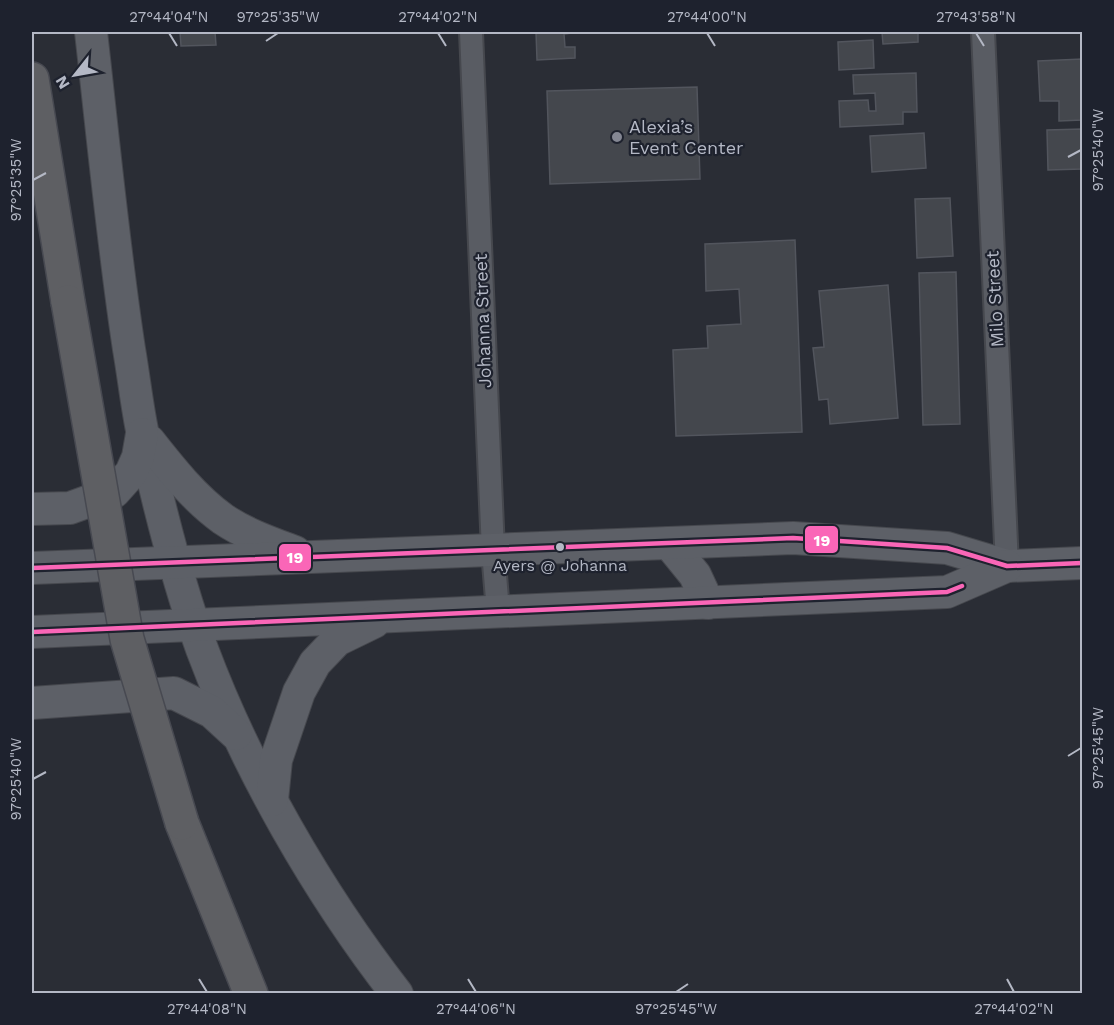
<svg xmlns="http://www.w3.org/2000/svg" width="1114" height="1025" font-family="'Work Sans',sans-serif">
<style>
.building{fill:#44474d;stroke:#52555d;stroke-width:1.5}
.lines{fill:none;stroke-linecap:round;stroke-linejoin:round}
.minor-casing{stroke:#46484e;stroke-width:26}
.secondary-casing{stroke:#46484e;stroke-width:34}
.motorway-casing{stroke:#474951;stroke-width:36}
.minor{stroke:#595c63;stroke-width:22}
.secondary{stroke:#5d6067;stroke-width:32}
.motorway{stroke:#5e5f63;stroke-width:33}
.motorway-bridge-casing{stroke:#474951;stroke-width:36;stroke-linecap:butt}
.motorway-bridge{stroke:#5e5f63;stroke-width:33}
.bus-1-casing{stroke:#1e222e;stroke-width:9}
.bus-1{stroke:#fa66b7;stroke-width:4.5}
.ticks{fill:none;stroke:#b4b8c5;stroke-width:2}
.poi-dot{fill:#848793;stroke:#1e222e;stroke-width:2}
.bus-dot{fill:#b4b8c5;stroke:#1e222e;stroke-width:2}
.labels{text-anchor:middle;stroke-width:4.5;stroke-linejoin:round;paint-order:stroke}
.bus-label{font-size:16px;fill:#b4b8c5;stroke:#1e222e}
.poi-label{font-size:18px;fill:#b4b8c5;stroke:#1e222e;text-anchor:start}
.street-label{font-size:18px;fill:#b4b8c5;stroke:#1e222e}
.line-badge{stroke:#1e222e;stroke-width:2}
.badge-label{font-size:16px;text-anchor:middle;font-weight:bold;fill:#fff}
.neatline{fill:none;stroke:#b4b8c5;stroke-width:2}
.ticks-label{font-size:15px;text-anchor:middle;fill:#b4b8c5}
</style>
<rect width="100%" height="100%" fill="#2a2d35"/>
<g class="building">
<polygon points="180,32 215,32 216,45 181,46"/>
<polygon points="536,32 581,32 564,34 565,47 575,47 575,58 537,60"/>
<polygon points="882,32 918,32 918,42 883,44"/>
<polygon points="873,40 874,68 839,70 838,42"/>
<polygon points="1082,59 1082,120 1059,121 1059,101 1040,101 1038,61"/>
<polygon points="916,73 917,112 903,112 903,124 840,127 839,101 868,100 869,111 876,111 875,93 854,94 853,75"/>
<polygon points="697,87 700,179 550,184 547,91"/>
<polygon points="1082,129 1082,169 1048,170 1047,130"/>
<polygon points="924,133 926,168 872,172 870,136"/>
<polygon points="950,198 953,256 917,258 915,199"/>
<polygon points="795,240 802,432 676,436 673,350 708,348 707,326 741,324 739,289 706,291 705,244"/>
<polygon points="956,272 960,424 923,425 919,273"/>
<polygon points="888,285 898,418 830,424 828,399 819,400 813,348 824,347 819,291"/>
</g>
<g class="lines">
<defs>
<g id="minor">
<polyline points="471,32 493,551 498,611"/>
<polyline points="983,32 1007,566"/>
</g>
<g id="secondary">
<path d="M91,32C103,137 113,244 129,349C134,378 137,407 143,435C159,507 177,580 202,649C246,767 319,894 397,994"/>
<path d="M149,441C171,469 194,498 223,519C245,534 271,543 295,552"/>
<polyline points="32,509 70,508 114,492 131,473 138,457 142,434"/>
<polyline points="669,543 695,575 708,603"/>
<polyline points="32,568 793,538 947,548 1007,566 1082,563"/>
<polyline points="32,632 947,592 1007,566"/>
<polyline points="32,703 174,693 212,712 236,734"/>
<polyline points="272,800 276,760 299,692 315,663 337,640 374,622"/>
</g>
<g id="motorway">
<polyline points="32,79 68,302"/>
<polyline points="182,823 251,994"/>
</g>
</defs>
<use href="#minor" class="minor-casing"/>
<use href="#secondary" class="secondary-casing"/>
<use href="#motorway" class="motorway-casing"/>
<use href="#minor" class="minor"/>
<use href="#secondary" class="secondary"/>
<use href="#motorway" class="motorway"/>
<defs>
<polyline id="motorway-bridge" points="68,302 127,639 182,823"/>
</defs>
<use href="#motorway-bridge" class="motorway-bridge-casing"/>
<use href="#motorway-bridge" class="motorway-bridge"/>
<defs>
<g id="bus-1">
<polyline points="32,568 793,538 947,548 1007,566 1082,563"/>
<polyline points="32,632 947,592 962,586"/>
</g>
</defs>
<use href="#bus-1" class="bus-1-casing"/>
<use href="#bus-1" class="bus-1"/>
</g>
<path class="ticks" d="M169,33L177,46M438,33L446,46M707,33L715,46M976,33L984,46M266,41L278,33M1068,157L1081,150M33,180L46,173M1068,756L1081,748M33,779L46,772M199,979L207,992M468,979L476,992M1007,979L1014,992M676,992L688,984"/>
<circle class="poi-dot" cx="617" cy="137" r="6"/>
<circle class="bus-dot" cx="560" cy="547" r="5"/>
<g class="labels">
<g class="bus-label">
<text x="560" y="571">Ayers @ Johanna</text>
</g>
<g class="poi-label">
<text x="629" y="133">Alexia’s<tspan x="629" dy="21">Event Center</tspan></text>
</g>
<g class="street-label">
<text transform="translate(995 299) rotate(-93)" y="6">Milo Street</text>
<text transform="translate(483 321) rotate(-92)" y="6">Johanna Street</text>
</g>
</g>
<g class="line-badge">
<rect x="804" y="525" width="35" height="29" rx="6" fill="#fa66b7"/>
<rect x="278" y="543" width="34" height="29" rx="6" fill="#fa66b7"/>
</g>
<g class="badge-label">
<text x="822" y="546">19</text>
<text x="295" y="563">19</text>
</g>
<rect width="1114" height="1025" fill="none" stroke="#1e222e" stroke-width="66"/>
<g transform="translate(75 75) rotate(239)" stroke="#1e222e" stroke-width="4.5" paint-order="stroke">
<path d="M0-4.5L10 22L0 15L-10 22Z" fill="#b4b8c5"/>
<text y="-9" font-size="16" font-weight="bold" text-anchor="middle" fill="#b4b8c5">N</text>
</g>
<rect x="33" y="33" width="1048" height="959" class="neatline"/>
<g class="ticks-label">
<text x="169" y="22">27°44'04"N</text>
<text x="278" y="22">97°25'35"W</text>
<text x="438" y="22">27°44'02"N</text>
<text x="707" y="22">27°44'00"N</text>
<text x="976" y="22">27°43'58"N</text>
<text transform="translate(1098 150) rotate(-90)" y="5">97°25'40"W</text>
<text transform="translate(16 180) rotate(-90)" y="5">97°25'35"W</text>
<text transform="translate(1098 748) rotate(-90)" y="5">97°25'45"W</text>
<text transform="translate(16 779) rotate(-90)" y="5">97°25'40"W</text>
<text x="207" y="1014">27°44'08"N</text>
<text x="476" y="1014">27°44'06"N</text>
<text x="676" y="1014">97°25'45"W</text>
<text x="1014" y="1014">27°44'02"N</text>
</g>
</svg>
